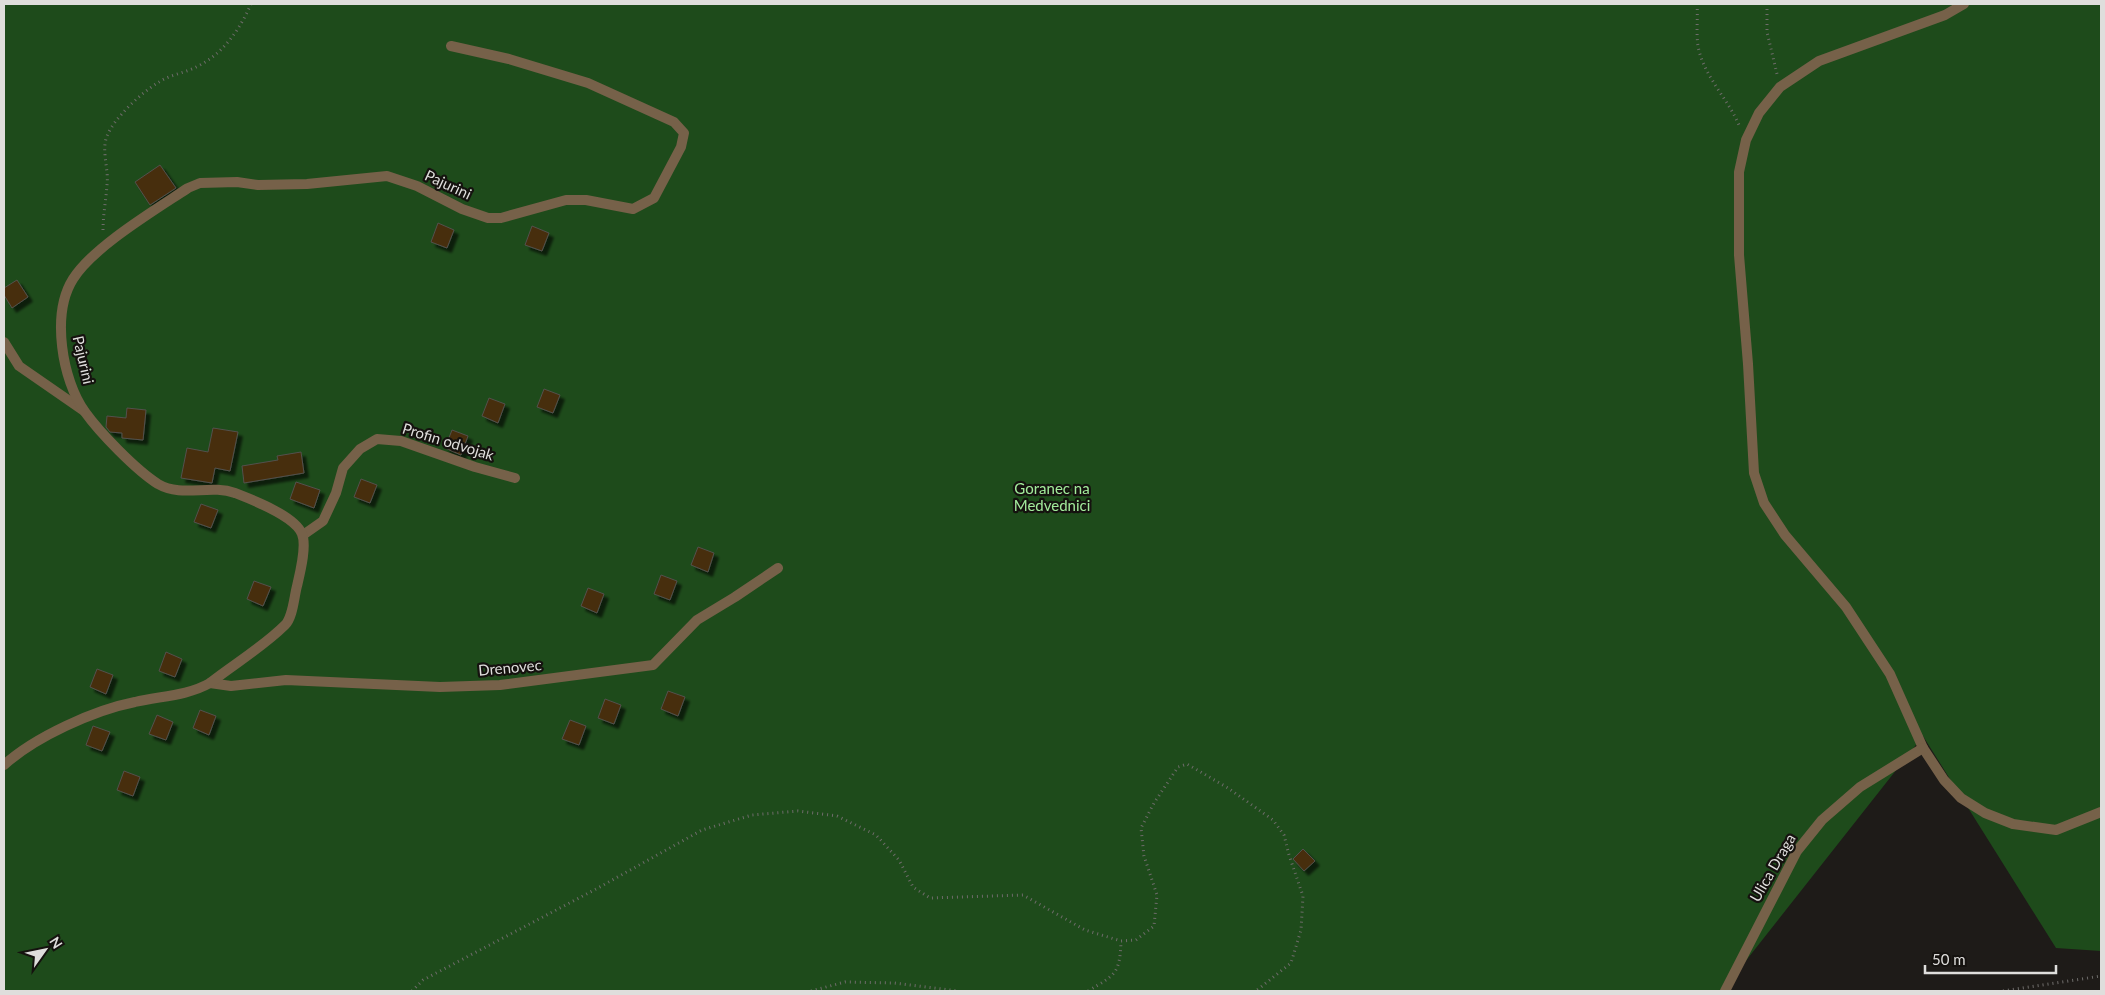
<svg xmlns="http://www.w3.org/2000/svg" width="2105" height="995" font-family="Lato,sans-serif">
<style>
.green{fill:#1e4b1b}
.building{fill:#472e0b;stroke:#53504d;filter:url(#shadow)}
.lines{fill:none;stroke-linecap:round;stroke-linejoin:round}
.path{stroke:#6e6c6a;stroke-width:3;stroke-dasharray:1 4;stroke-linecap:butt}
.minor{stroke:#766149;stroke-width:10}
.labels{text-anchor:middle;stroke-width:4.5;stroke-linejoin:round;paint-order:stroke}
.street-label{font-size:15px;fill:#dfdedc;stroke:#15120f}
.park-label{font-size:15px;fill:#a2eb9b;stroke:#15120f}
</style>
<defs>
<filter id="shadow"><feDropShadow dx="4.5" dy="4.5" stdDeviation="1" flood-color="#0009"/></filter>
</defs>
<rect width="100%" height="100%" fill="#1e1b18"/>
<polygon class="green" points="4,4 2101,4 2101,951 2056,948 1923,736 1722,991 4,991"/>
<g class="building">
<polygon points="160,165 176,188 150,205 135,182"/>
<polygon points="438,223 454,230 447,248 431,242"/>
<polygon points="532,226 549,233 542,251 525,245"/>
<polygon points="17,280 28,297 12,308 4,295 4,288"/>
<polygon points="544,389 560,395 553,413 537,407"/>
<polygon points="489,398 505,404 498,423 482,416"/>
<polygon points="127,408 146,410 143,440 122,438 122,433 110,432 106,427 107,416 126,418"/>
<polygon points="213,428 238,432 230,471 215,468 212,483 181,478 187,448 208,452"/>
<polygon points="452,430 468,436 461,455 445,448"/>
<polygon points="301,452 304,473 244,483 242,466 278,460 277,456"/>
<polygon points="361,479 377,485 370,503 354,497"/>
<polygon points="296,482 320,490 314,508 290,499"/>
<polygon points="201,504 218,510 211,528 194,522"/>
<polygon points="698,547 714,553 708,572 691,565"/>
<polygon points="661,575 677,581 670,600 654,594"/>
<polygon points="254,581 271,587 263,606 247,599"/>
<polygon points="588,588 604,594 597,613 581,606"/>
<polygon points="166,652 182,659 175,677 159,671"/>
<polygon points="97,669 113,675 106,694 90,687"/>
<polygon points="668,691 685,697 678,716 661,709"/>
<polygon points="605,699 621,705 614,724 598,718"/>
<polygon points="200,710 216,716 209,735 193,728"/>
<polygon points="157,715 173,722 166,740 149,734"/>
<polygon points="570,720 586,726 579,745 562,739"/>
<polygon points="93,726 110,732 102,751 86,745"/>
<polygon points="124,771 140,777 133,796 117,790"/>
<polygon points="1303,849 1315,861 1304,871 1293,859"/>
</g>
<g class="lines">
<g class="path">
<path d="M1697,4C1698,18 1696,33 1698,46C1703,75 1728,99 1739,125"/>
<polyline points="1767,4 1767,32 1777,74"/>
<path d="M103,230C103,215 106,200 107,185C109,169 101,151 107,136C114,118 142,92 159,82C171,74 186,73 198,66C223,54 240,29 251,4"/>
<polyline points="412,991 423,980 598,888 702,830 752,815 798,811 837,816 876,835 899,860 913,887 930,898 1023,895 1085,930 1121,941 1136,940 1154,926 1157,895 1144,856 1141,828 1154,803 1178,767 1187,764 1228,788 1273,820 1284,835 1289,855 1303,896 1301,930 1291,963 1256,991"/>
<polyline points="811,991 845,982 894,983 958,991"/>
<path d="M1088,991C1115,975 1120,974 1121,941"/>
<polyline points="2003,991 2101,976"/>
</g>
<g class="minor">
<polyline points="1964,4 1945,15 1819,61 1780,87 1759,113 1746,140 1739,172 1739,255 1748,364 1754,473 1764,503 1785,535 1846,607 1890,674 1923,748 1944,780 1961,798 1985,813 2013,824 2056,830 2101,812"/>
<polyline points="4,342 19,366 84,411"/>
<polyline points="303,535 323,521 336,493 343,468 360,449 377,439 401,441 475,467 515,478"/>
<polyline points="210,683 231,686 286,680 440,687 500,685 653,665 697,620 735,597 778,568"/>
<path d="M4,765C35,737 94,710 135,702C160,696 187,696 210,683C234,664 263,647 285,625C293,617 294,597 297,586C300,573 307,546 302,534C295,516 253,500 235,493C210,484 182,498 158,484C136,470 100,433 85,412C62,380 51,314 73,279C93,247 155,210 188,188L200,183L237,182L258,185L307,184L387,176L417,186L462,209L488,218H501L566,200H586L633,209L654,198L681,147L684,133L674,122L588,83L509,59L451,46"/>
<polyline points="1725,991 1797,851 1822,820 1860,787 1923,748"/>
</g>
</g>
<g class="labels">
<g class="street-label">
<text transform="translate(448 185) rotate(25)" y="5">Pajurini</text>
<text transform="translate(83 360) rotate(77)" y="5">Pajurini</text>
<text transform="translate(448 442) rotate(17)" y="5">Profin odvojak</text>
<text transform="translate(510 668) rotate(-5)" y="5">Drenovec</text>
<text transform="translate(1773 868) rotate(-60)" y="5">Ulica Draga</text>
</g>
<g class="park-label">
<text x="1052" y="494">Goranec na<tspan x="1052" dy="17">Medvednici</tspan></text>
</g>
</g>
<rect width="2105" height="995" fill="none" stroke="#dfdedc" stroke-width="10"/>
<g transform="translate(45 950) rotate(57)" stroke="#15120f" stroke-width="4" paint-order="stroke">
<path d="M0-4L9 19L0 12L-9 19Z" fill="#dfdedc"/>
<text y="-8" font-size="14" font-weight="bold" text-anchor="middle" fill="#dfdedc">N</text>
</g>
<path d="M1925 965v8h131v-8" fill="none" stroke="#dfdedc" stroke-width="2.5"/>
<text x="1932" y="965" font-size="15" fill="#dfdedc" stroke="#15120f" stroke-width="4" paint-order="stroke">50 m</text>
</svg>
